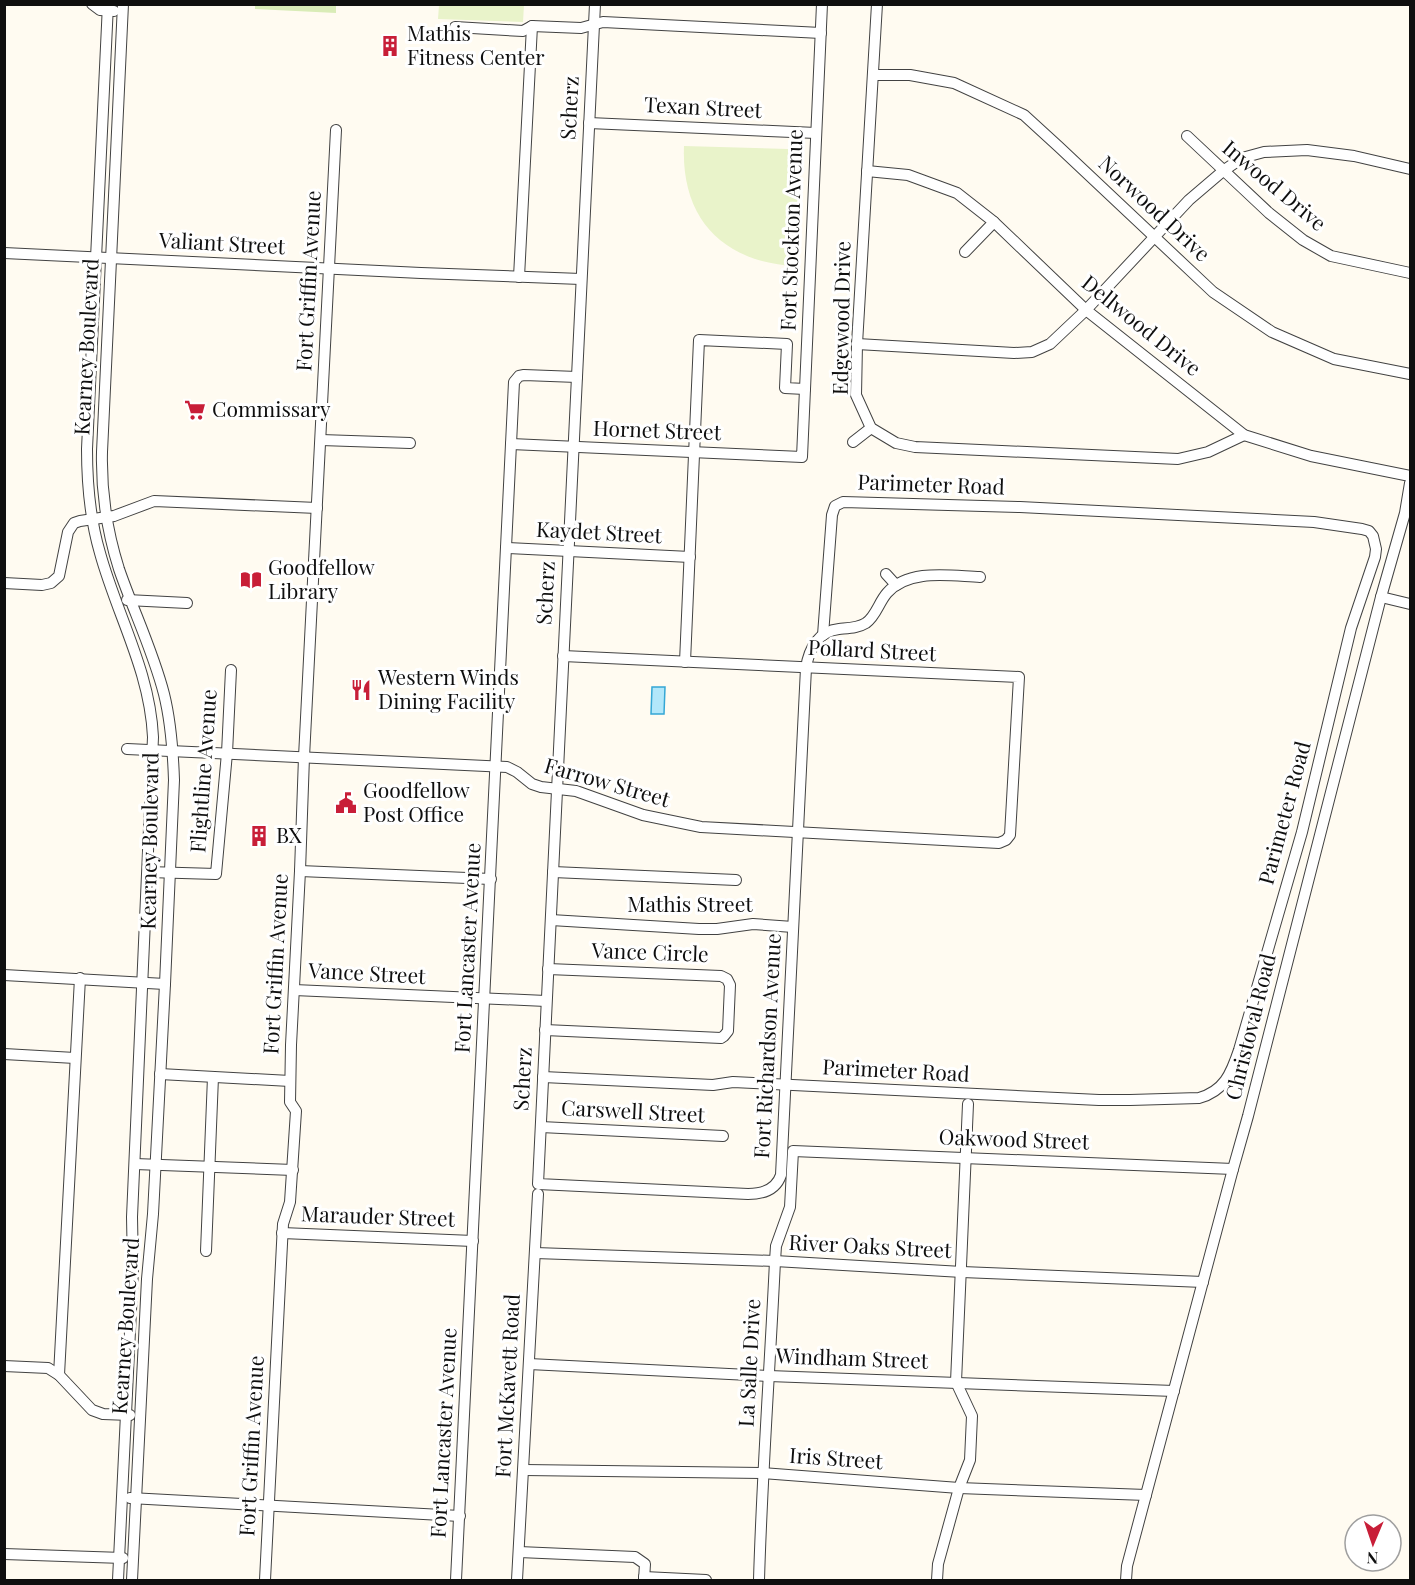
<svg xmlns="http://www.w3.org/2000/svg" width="1415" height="1585" font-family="'Playfair Display',serif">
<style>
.green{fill:#d9ecb7}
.pitch{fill:#e9f3ca}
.water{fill:#b2e7fa;stroke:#35a7d5;stroke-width:1.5}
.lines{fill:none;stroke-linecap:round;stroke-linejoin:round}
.minor-casing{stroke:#424242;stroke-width:12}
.minor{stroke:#fff;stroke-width:10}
.labels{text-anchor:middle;stroke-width:6;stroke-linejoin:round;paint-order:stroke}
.poi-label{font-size:21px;fill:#0f0f0f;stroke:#fff;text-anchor:start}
.street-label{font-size:21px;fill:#0f0f0f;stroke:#fff}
</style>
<rect width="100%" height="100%" fill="#fffbf1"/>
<polygon class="green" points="255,5 336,5 336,13 255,9"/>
<g class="pitch">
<polygon points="439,5 524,5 523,22 438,19"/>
<path d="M684,146L788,149L801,164L795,266C723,262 681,219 684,146Z"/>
</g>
<polygon class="water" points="652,687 665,687 664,714 651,714"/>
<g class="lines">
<defs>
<g id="minor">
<polyline points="92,4 100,10 114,11"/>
<path d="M108,4L87,449C87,484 90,519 100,553C117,615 150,671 153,737L132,1217L133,1269L118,1580"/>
<path d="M123,4L102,452C101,492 107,531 119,569C133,610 153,651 164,694C171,722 173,751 174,780L165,984L153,1214L147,1279L132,1580"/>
<path d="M595,4L538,1184L748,1194C763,1194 776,1190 781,1175L806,668C809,648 819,631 839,629C849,628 858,628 866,623C876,616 879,602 887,593C909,568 951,576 980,577"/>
<polyline points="877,4 857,344 856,395 871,428 896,443 915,447 1178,459 1208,452 1244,435"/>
<polyline points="455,27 523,31 532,26 581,28 603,22 821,33"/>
<polyline points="874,75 910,75 954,83 1024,115 1059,147 1213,292 1272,332 1334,359 1410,374"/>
<polyline points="589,123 816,133"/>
<polyline points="1187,136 1269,213 1303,240 1331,256 1410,273"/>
<polyline points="867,171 908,175 957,193 994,222 1086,310 1244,435 1311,456 1410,476"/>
<polyline points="965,252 994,222"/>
<polyline points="4,253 421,273 581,279"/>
<polyline points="519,277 532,26"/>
<polyline points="857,344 1014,353 1032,352 1050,344 1086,310 1189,200 1223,171 1242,158 1264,152 1307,150 1354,156 1410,169"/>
<polyline points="321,440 410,443"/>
<polyline points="853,442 871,428"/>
<polyline points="511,444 802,457 822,4"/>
<polyline points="506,548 690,557"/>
<polyline points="886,574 896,585"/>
<polyline points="4,583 42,585 51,583 59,576 68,532 74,523 80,521 114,516 154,501 317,508"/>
<polyline points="1381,597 1410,604"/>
<polyline points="127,600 187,603"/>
<polyline points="685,662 699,340 787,344 785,388 805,389"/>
<polyline points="127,749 507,767 517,772 532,784 541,787 576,791 643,815 701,827 999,843 1006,840 1010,835 1019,677 563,656"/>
<polyline points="300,871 491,879"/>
<polyline points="148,872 216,874 227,753 231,670"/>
<polyline points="553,872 736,880"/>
<polyline points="551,920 699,929 717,929 753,924 793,927"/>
<polyline points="4,975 165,984"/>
<polyline points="294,990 546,1001"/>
<polyline points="545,1030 721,1038 724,1036 728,1031 730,985 727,979 721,976 548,969"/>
<polyline points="4,1054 75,1058"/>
<polyline points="160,1074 290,1081"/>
<path d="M543,1077L713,1085L733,1082L1099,1100H1130L1199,1098C1224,1091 1231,1074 1239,1050L1302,832L1351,628L1375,557L1376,549L1373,536L1369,531L1362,529L1314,522L1020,507L843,502L835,506L832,515L823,635"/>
<polyline points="541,1127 723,1136"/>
<polyline points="135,1164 293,1170"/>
<polyline points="282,1233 473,1241"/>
<polyline points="206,1251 213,1077"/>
<polyline points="535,1253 775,1261 962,1272 1203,1282"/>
<polyline points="529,1364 769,1376 1174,1391"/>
<polyline points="4,1366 48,1368 59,1375 92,1410 103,1414 130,1415"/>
<polyline points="59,1375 80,978"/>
<polyline points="524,1470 762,1473 959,1488 1146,1495"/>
<polyline points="130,1498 460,1516"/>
<polyline points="519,1552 635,1557 645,1564 644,1580"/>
<polyline points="4,1554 123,1558"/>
<polyline points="644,1577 706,1580"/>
<polyline points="265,1580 283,1224 290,1202 296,1111 290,1102 291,1045 300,871 304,757 336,130"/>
<polyline points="456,1580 514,382 519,376 524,375 577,377"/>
<polyline points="517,1580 538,1194"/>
<path d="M759,1580C762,1474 770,1367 775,1261L776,1246L790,1207L793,1151L1233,1169"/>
<polyline points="937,1580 938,1564 959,1488 970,1460 972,1416 956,1382 968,1104"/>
<polyline points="1126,1580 1127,1566 1233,1169 1248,1116 1381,597 1405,513 1410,483"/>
</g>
</defs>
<use href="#minor" class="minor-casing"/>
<use href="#minor" class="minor"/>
</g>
<defs>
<symbol id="building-bare" viewBox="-9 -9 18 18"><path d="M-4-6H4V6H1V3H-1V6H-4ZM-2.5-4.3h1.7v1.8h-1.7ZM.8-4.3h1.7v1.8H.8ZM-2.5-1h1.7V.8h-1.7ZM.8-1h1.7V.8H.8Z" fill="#c81e38" stroke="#fff" stroke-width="2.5" paint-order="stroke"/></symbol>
<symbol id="supermarket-bare" viewBox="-9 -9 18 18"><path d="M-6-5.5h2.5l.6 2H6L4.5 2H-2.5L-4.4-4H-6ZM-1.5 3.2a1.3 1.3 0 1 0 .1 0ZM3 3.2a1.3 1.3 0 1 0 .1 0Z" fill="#c81e38" stroke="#fff" stroke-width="2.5" paint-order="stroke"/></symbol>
<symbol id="library-bare" viewBox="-9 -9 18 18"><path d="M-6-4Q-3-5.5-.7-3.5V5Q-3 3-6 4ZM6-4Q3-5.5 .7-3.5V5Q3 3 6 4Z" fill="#c81e38" stroke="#fff" stroke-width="2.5" paint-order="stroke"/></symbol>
<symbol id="restaurant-bare" viewBox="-9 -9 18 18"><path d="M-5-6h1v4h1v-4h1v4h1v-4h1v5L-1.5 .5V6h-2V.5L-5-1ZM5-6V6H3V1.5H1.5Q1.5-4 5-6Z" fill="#c81e38" stroke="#fff" stroke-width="2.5" paint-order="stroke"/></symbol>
<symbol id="civic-bare" viewBox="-9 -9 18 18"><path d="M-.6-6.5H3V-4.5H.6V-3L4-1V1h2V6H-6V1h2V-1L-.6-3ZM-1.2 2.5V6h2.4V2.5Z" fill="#c81e38" stroke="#fff" stroke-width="2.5" paint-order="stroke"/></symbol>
</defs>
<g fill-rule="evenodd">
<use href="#building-bare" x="375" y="31" width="30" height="30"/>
<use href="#supermarket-bare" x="180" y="395" width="30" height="30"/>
<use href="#library-bare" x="236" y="565" width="30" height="30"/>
<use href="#restaurant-bare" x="346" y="675" width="30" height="30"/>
<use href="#civic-bare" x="331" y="788" width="30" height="30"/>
<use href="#building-bare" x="244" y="821" width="30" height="30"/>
</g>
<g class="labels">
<g class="poi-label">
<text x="407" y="41">Mathis<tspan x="407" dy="24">Fitness Center</tspan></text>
<text x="212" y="417">Commissary</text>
<text x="268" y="575">Goodfellow<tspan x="268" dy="24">Library</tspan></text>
<text x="378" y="685">Western Winds<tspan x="378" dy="24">Dining Facility</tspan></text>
<text x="363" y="798">Goodfellow<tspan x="363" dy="24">Post Office</tspan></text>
<text x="276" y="843">BX</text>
</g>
<g class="street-label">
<text transform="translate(570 108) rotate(-87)" y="7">Scherz</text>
<text transform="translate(703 108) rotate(3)" y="7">Texan Street</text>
<text transform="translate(1274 186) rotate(40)" y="7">Inwood Drive</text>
<text transform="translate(1154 209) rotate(43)" y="7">Norwood Drive</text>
<text transform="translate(792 230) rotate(-88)" y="7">Fort Stockton Avenue</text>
<text transform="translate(222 244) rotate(3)" y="7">Valiant Street</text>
<text transform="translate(309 281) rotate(-87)" y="7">Fort Griffin Avenue</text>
<text transform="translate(842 318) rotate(-89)" y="7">Edgewood Drive</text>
<text transform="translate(1141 326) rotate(39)" y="7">Dellwood Drive</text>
<text transform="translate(87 347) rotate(-87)" y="7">Kearney Boulevard</text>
<text transform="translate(657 431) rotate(2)" y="7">Hornet Street</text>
<text transform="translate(931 485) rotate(2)" y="7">Parimeter Road</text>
<text transform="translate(599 533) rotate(3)" y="7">Kaydet Street</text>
<text transform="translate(546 593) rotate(-87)" y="7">Scherz</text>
<text transform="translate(872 651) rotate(3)" y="7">Pollard Street</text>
<text transform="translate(204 771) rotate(-86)" y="7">Flightline Avenue</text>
<text transform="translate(607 783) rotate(16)" y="7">Farrow Street</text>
<text transform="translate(1285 813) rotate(-75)" y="7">Parimeter Road</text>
<text transform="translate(150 841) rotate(-89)" y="7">Kearney Boulevard</text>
<text x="690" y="912">Mathis Street</text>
<text transform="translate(468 948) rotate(-87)" y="7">Fort Lancaster Avenue</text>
<text transform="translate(650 953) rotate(2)" y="7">Vance Circle</text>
<text transform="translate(276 964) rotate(-87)" y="7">Fort Griffin Avenue</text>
<text transform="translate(367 974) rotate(3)" y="7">Vance Street</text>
<text transform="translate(1251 1027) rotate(-76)" y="7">Christoval Road</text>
<text transform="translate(768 1046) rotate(-87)" y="7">Fort Richardson Avenue</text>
<text transform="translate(896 1071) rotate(3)" y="7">Parimeter Road</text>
<text transform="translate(523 1079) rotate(-87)" y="7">Scherz</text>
<text transform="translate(633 1112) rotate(3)" y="7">Carswell Street</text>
<text transform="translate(1014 1140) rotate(2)" y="7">Oakwood Street</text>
<text transform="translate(378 1217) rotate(2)" y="7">Marauder Street</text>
<text transform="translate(870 1247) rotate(3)" y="7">River Oaks Street</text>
<text transform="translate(126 1326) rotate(-86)" y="7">Kearney Boulevard</text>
<text transform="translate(852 1359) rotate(2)" y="7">Windham Street</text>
<text transform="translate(750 1363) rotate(-87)" y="7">La Salle Drive</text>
<text transform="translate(508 1386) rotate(-87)" y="7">Fort McKavett Road</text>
<text transform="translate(444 1433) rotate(-87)" y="7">Fort Lancaster Avenue</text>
<text transform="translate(252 1446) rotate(-87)" y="7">Fort Griffin Avenue</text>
<text transform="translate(836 1459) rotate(4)" y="7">Iris Street</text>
</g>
</g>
<rect width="1415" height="1585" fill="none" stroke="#0f0f0f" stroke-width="12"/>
<g transform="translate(1373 1543) rotate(182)"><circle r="28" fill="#ffffff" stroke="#9f9f9f" stroke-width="1.5"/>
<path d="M0-4.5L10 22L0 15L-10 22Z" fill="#c81e38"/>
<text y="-9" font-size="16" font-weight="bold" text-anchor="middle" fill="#0f0f0f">N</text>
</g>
</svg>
